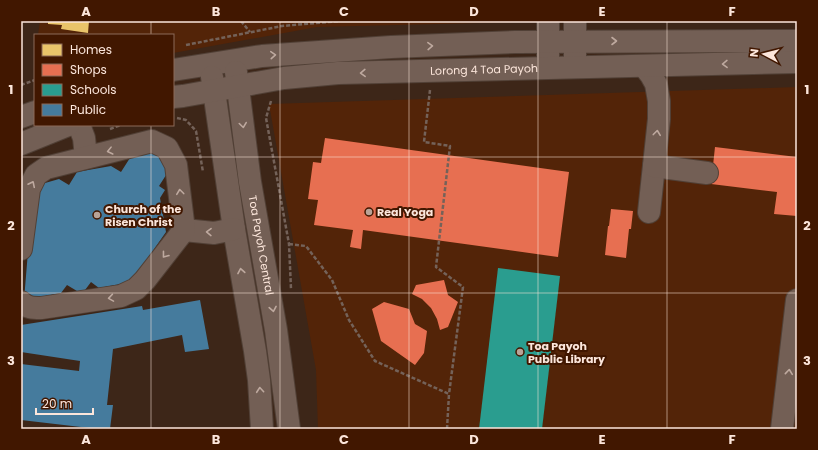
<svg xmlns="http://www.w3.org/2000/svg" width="818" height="450" font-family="Poppins,sans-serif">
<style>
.built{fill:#532408}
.homes{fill:#e9c46a}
.shops{fill:#e76f51}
.schools{fill:#2a9d8f}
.public{fill:#457b9d}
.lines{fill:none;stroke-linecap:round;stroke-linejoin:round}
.minor-casing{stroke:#514036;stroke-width:24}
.path{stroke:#746259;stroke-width:2.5;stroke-dasharray:4 2;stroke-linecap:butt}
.minor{stroke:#735f55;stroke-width:22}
.oneway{stroke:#bea99f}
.grid{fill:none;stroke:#fce6db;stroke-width:1;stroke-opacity:0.55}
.poi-dot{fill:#b9a397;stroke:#411700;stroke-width:1.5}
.labels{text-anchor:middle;stroke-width:4;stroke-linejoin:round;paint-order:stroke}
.street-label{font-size:11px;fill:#fce6db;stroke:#411700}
.poi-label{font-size:11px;font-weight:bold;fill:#fce6db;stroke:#411700;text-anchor:start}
.neatline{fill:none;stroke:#fce6db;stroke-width:1.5}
.grid-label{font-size:13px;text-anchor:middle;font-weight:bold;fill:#fce6db}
</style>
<rect width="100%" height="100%" fill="#3d2618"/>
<g class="built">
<polygon points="40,21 520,21 520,22 317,27 173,53 173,35 38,35"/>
<polygon points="797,87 797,429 318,429 316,370 269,104"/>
</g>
<polygon class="homes" points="48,21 89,21 88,33 61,29 62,25 48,24"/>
<g class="shops">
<polygon points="325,138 569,172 558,257 363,230 361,249 350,247 353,230 314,225 318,200 308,199 313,162 321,163"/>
<polygon points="715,147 797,157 797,216 774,214 777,192 711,184"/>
<polygon points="611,209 633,211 631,229 629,229 626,258 605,255 608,226 609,226"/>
<polygon points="444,280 448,295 458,302 448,327 440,330 437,319 431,308 422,299 412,294 416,285"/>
<polygon points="384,302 409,309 415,324 427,331 424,353 415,365 381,341 372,309"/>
</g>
<polygon class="schools" points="498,268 560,276 542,429 479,429"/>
<g class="public">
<polygon points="152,147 166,157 168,172 159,186 165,190 160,198 166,232 131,282 99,288 91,282 82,294 67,285 61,293 24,300 33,191 38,185 59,179 69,185 77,172 111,166 121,172 135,150"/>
<polygon points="200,300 209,349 185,352 182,335 113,349 107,405 113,405 110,429 98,429 21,420 21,364 79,371 80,361 21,352 21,325 142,306 143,310"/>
</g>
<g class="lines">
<defs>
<g id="minor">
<polyline points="575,21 575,57"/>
<polyline points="548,57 548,21"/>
<polyline points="644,66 651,75 656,84 659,101 659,119 649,212"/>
<polyline points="173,70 262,56 391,47 515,42 797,41"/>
<path id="s1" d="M236,72L250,182L276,330L289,429"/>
<polyline points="212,77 234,229 255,351 259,380 262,429"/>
<path id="s2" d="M173,97L183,96L284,78L338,73L797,62"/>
<polyline points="21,117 35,112"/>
<polyline points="79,125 84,138 86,157"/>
<polyline points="21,144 68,125"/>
<polyline points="654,166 707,173"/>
<polyline points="184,230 214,233 234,229"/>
<path d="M21,249L29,189L36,175L46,168L152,141L167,148L176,165L184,230L145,280L136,289L121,296L41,308C33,308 27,308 21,302"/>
<polyline points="782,429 797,300"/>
</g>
</defs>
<use href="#minor" class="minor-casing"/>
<g class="path">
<polyline points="241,21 250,32"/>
<polyline points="186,45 282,26 340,21"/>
<polyline points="21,85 35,80"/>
<polyline points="430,90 424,142 450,146 436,267 463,287 449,394"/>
<polyline points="271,101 266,118 289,244 291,289"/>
<polyline points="177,118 186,120 196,131 203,172"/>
<polyline points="110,129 121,125"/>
<polyline points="289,244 306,246 332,280 349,320 375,361 449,394 447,429"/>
</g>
<use href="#minor" class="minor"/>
</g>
<defs><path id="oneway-chevron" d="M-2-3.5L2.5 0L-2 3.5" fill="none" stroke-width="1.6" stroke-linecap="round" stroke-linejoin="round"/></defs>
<g class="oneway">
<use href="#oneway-chevron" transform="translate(614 41)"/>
<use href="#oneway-chevron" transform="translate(430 46) rotate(-2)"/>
<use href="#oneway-chevron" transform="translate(273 55) rotate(-4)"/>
<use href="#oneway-chevron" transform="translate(725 64) rotate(179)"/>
<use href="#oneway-chevron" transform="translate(363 73) rotate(178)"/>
<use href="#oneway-chevron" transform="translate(243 125) rotate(82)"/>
<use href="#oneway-chevron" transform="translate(657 133) rotate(-83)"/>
<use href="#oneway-chevron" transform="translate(110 151) rotate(166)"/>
<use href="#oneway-chevron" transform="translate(32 184) rotate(-64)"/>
<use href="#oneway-chevron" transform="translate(180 192) rotate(-97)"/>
<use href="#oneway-chevron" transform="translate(209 232) rotate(-179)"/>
<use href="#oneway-chevron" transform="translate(165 255) rotate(128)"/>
<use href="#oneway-chevron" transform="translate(241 271) rotate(-100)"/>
<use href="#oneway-chevron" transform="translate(111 298) rotate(171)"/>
<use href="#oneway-chevron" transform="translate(273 309) rotate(80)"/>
<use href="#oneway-chevron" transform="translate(789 372) rotate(-84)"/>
<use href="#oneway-chevron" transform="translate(260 390) rotate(-95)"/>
</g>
<path class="grid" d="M151,21V35M280,21V429M409,21V429M538,21V429M667,21V429M151,125V429M21,157H797M21,293H797"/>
<g class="poi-dot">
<circle cx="369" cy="212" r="4"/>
<circle cx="97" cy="215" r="4"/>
<circle cx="520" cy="352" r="4"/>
</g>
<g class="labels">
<g class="street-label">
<text dy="4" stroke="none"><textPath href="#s2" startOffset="313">Lorong 4 Toa Payoh</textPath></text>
<text dy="4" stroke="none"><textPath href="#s1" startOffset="175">Toa Payoh Central</textPath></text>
</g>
<g class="poi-label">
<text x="105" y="213">Church of the<tspan x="105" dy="13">Risen Christ</tspan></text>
<text x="377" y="216">Real Yoga</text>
<text x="528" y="350">Toa Payoh<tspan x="528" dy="13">Public Library</tspan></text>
</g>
</g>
<rect width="818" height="450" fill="none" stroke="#411700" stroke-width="44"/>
<rect x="34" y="34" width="140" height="92" fill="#411700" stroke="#8c6a58"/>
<rect x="42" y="44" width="20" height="12" fill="#e9c46a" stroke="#8c6a58"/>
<text x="70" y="54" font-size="12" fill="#fce6db">Homes</text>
<rect x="42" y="64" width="20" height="12" fill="#e76f51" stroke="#8c6a58"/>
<text x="70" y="74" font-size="12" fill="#fce6db">Shops</text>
<rect x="42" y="84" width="20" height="12" fill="#2a9d8f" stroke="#8c6a58"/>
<text x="70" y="94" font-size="12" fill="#fce6db">Schools</text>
<rect x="42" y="104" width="20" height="12" fill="#457b9d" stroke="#8c6a58"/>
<text x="70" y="114" font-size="12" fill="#fce6db">Public</text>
<g transform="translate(764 54) rotate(277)" stroke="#411700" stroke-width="3" paint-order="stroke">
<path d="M0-3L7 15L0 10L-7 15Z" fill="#fce6db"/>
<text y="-6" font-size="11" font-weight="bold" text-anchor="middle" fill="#fce6db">N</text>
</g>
<path d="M36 408v6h57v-6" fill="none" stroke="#fce6db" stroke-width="2"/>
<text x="42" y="408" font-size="12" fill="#fce6db" stroke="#411700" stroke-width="3" paint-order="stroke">20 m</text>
<rect x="22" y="22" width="774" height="406" class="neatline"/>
<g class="grid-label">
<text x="86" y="16">A</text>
<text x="216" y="16">B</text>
<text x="344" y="16">C</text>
<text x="474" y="16">D</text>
<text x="602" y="16">E</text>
<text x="732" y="16">F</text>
<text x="11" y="94">1</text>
<text x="807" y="94">1</text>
<text x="11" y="230">2</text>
<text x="807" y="230">2</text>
<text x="11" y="365">3</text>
<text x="807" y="365">3</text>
<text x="86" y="444">A</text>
<text x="216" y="444">B</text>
<text x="344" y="444">C</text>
<text x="474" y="444">D</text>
<text x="602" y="444">E</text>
<text x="732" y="444">F</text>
</g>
</svg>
